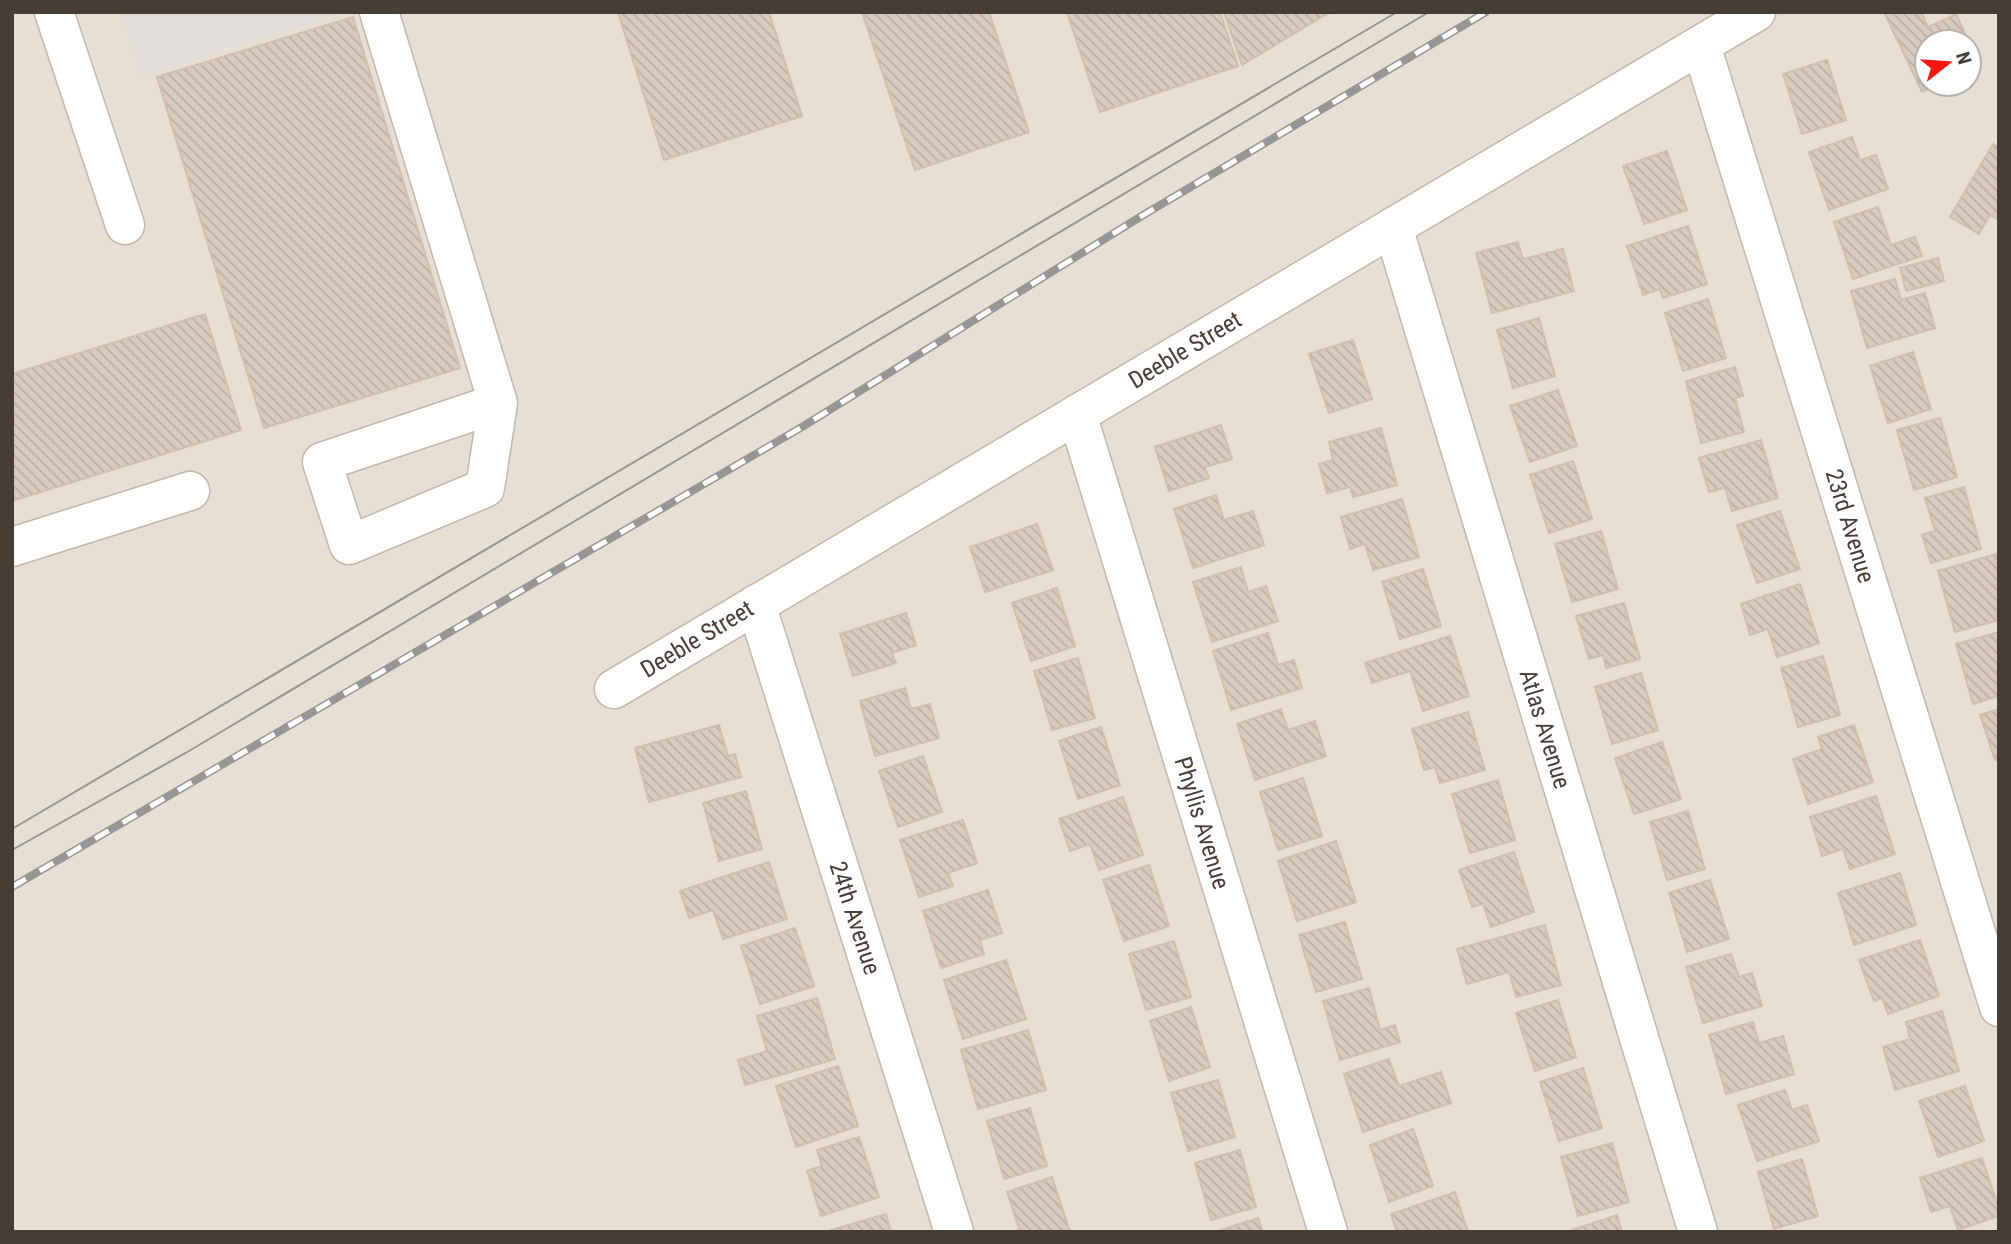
<svg xmlns="http://www.w3.org/2000/svg" width="2011" height="1244" font-family="'Roboto Condensed',sans-serif">
<style>
.residential{fill:#e7dfd4;fill-rule:evenodd}
.parking{fill:#e1dedb}
.building{fill:url(#building-back-hatch);stroke:#d0beae;stroke-width:2}
.lines{fill:none;stroke-linecap:round;stroke-linejoin:round}
.minor-casing{stroke:#c2b7ab;stroke-width:41}
.minor{stroke:#fff;stroke-width:38}
.tram{stroke:#969696;stroke-width:2}
.rail-casing{stroke:#969696;stroke-width:8}
.rail{stroke:#fff;stroke-width:5;stroke-dasharray:16;stroke-linecap:butt}
.labels{text-anchor:middle;stroke-width:5;stroke-linejoin:round;paint-order:stroke}
.street-label{font-size:24px;fill:#463d35;stroke:#fff}
</style>
<defs>
<pattern id="building-back-hatch" width="6" height="6" patternUnits="userSpaceOnUse" patternTransform="scale(1.75)"><rect width="6" height="6" fill="#d8cabe"/><path d="M-1 5l2 2M0 0l6 6M5-1l2 2" fill="none" stroke="#bbaea4"/></pattern>
</defs>
<rect width="100%" height="100%" fill="#f3ede6"/>
<path class="residential" d="M12,12H1999V1232H12ZM1927,42H1969V84H1927Z"/>
<polygon class="parking" points="121,12 343,12 141,76"/>
<g class="building">
<polygon points="618,12 769,12 802,116 664,160"/>
<polygon points="862,12 989,12 1029,132 915,170"/>
<polygon points="1067,12 1220,12 1238,66 1100,112"/>
<polygon points="1224,12 1330,12 1242,65"/>
<polygon points="1884,12 1921,12 1928,27 1956,14 1980,65 1969,70 1969,42 1927,42 1927,84 1939,84 1922,92"/>
<polygon points="353,17 460,368 264,428 157,77"/>
<polygon points="1827,60 1846,120 1802,134 1783,74"/>
<polygon points="1852,137 1860,160 1876,155 1888,189 1829,210 1809,152"/>
<polygon points="1993,144 1999,148 1999,220 1990,215 1979,234 1950,217"/>
<polygon points="1667,151 1687,210 1644,224 1623,166"/>
<polygon points="1878,207 1891,245 1915,237 1922,256 1853,279 1834,222"/>
<polygon points="1688,226 1707,284 1663,298 1660,289 1643,295 1627,246"/>
<polygon points="1518,242 1523,259 1563,249 1574,291 1492,313 1476,253"/>
<polygon points="1938,258 1944,281 1906,291 1900,268"/>
<polygon points="1895,279 1901,300 1925,293 1935,328 1867,348 1851,291"/>
<polygon points="1708,299 1726,358 1683,371 1665,313"/>
<polygon points="205,314 241,430 12,501 12,374"/>
<polygon points="1539,318 1555,376 1513,388 1497,330"/>
<polygon points="1353,340 1372,399 1329,413 1309,354"/>
<polygon points="1913,352 1931,409 1888,423 1870,366"/>
<polygon points="1735,367 1743,396 1735,398 1744,432 1701,443 1686,381"/>
<polygon points="1558,390 1577,446 1530,462 1510,406"/>
<polygon points="1940,418 1957,477 1914,490 1897,430"/>
<polygon points="1221,425 1232,459 1205,467 1209,478 1169,491 1155,447"/>
<polygon points="1381,428 1397,485 1353,497 1350,487 1327,493 1319,464 1333,460 1329,442"/>
<polygon points="1761,440 1778,498 1732,511 1725,488 1709,492 1699,458"/>
<polygon points="1573,461 1592,519 1549,533 1530,475"/>
<polygon points="1964,487 1981,549 1931,563 1922,535 1935,531 1925,498"/>
<polygon points="1216,495 1224,520 1253,511 1264,545 1193,568 1174,509"/>
<polygon points="1402,499 1419,557 1373,570 1365,544 1350,549 1341,517"/>
<polygon points="1780,511 1800,569 1757,583 1737,525"/>
<polygon points="1037,524 1053,570 985,592 970,547"/>
<polygon points="1601,531 1618,589 1572,602 1555,544"/>
<polygon points="1999,553 1999,620 1955,632 1938,571"/>
<polygon points="1241,567 1248,592 1266,586 1278,621 1212,642 1193,582"/>
<polygon points="1423,569 1441,626 1400,639 1382,582"/>
<polygon points="1800,584 1819,643 1777,657 1768,629 1750,635 1741,604"/>
<polygon points="1057,588 1075,646 1031,661 1012,603"/>
<polygon points="1624,603 1640,659 1606,668 1603,655 1589,659 1576,616"/>
<polygon points="906,613 916,645 892,653 896,663 853,676 840,634"/>
<polygon points="1999,632 1999,696 1973,704 1956,644"/>
<polygon points="1268,633 1278,665 1294,660 1302,688 1231,710 1213,651"/>
<polygon points="1450,636 1469,696 1423,711 1410,671 1372,683 1365,663"/>
<polygon points="1823,656 1840,715 1798,727 1781,668"/>
<polygon points="1078,658 1095,718 1052,730 1034,671"/>
<polygon points="1641,673 1658,730 1612,744 1595,687"/>
<polygon points="905,688 911,709 930,704 939,738 875,756 860,701"/>
<polygon points="1281,709 1288,730 1315,721 1326,756 1255,780 1237,724"/>
<polygon points="1999,709 1999,759 1995,760 1980,715"/>
<polygon points="1468,712 1485,770 1440,783 1435,767 1424,770 1412,729"/>
<polygon points="719,725 728,756 735,754 741,777 649,802 635,748"/>
<polygon points="1854,725 1873,782 1808,804 1793,759 1822,749 1818,737"/>
<polygon points="1101,727 1120,785 1078,799 1059,741"/>
<polygon points="1662,742 1681,799 1634,814 1615,758"/>
<polygon points="923,756 942,812 898,827 879,771"/>
<polygon points="1303,778 1322,836 1278,850 1260,792"/>
<polygon points="1498,780 1515,840 1470,853 1452,794"/>
<polygon points="746,791 762,849 719,861 703,803"/>
<polygon points="1876,796 1895,854 1850,869 1843,849 1822,856 1810,817"/>
<polygon points="1123,797 1143,855 1099,870 1090,844 1070,851 1059,819"/>
<polygon points="1688,811 1705,869 1667,880 1650,822"/>
<polygon points="963,820 977,863 948,873 953,886 919,897 900,840"/>
<polygon points="1336,841 1356,902 1297,921 1278,861"/>
<polygon points="1514,852 1534,912 1491,927 1483,904 1472,907 1459,870"/>
<polygon points="769,862 787,919 723,939 713,910 689,918 680,891"/>
<polygon points="1149,865 1169,926 1124,941 1103,880"/>
<polygon points="1900,873 1916,925 1854,945 1838,893"/>
<polygon points="1710,880 1729,939 1687,952 1669,893"/>
<polygon points="988,890 1002,933 980,940 984,954 941,968 923,911"/>
<polygon points="1345,922 1362,979 1316,992 1299,935"/>
<polygon points="1545,925 1561,985 1516,997 1509,972 1467,984 1457,949"/>
<polygon points="795,928 814,986 760,1004 741,946"/>
<polygon points="1920,940 1939,996 1888,1014 1882,998 1874,1001 1859,960"/>
<polygon points="1174,941 1191,997 1146,1010 1129,954"/>
<polygon points="1731,954 1739,977 1752,973 1762,1006 1703,1023 1686,967"/>
<polygon points="1006,960 1026,1019 963,1039 944,980"/>
<polygon points="1369,988 1380,1030 1395,1025 1400,1042 1340,1060 1323,1001"/>
<polygon points="817,998 835,1059 745,1085 738,1060 767,1051 757,1016"/>
<polygon points="1558,1000 1576,1057 1535,1071 1516,1013"/>
<polygon points="1191,1007 1210,1067 1169,1081 1150,1021"/>
<polygon points="1942,1011 1959,1071 1895,1090 1883,1047 1910,1039 1906,1022"/>
<polygon points="1753,1022 1759,1043 1783,1036 1794,1074 1726,1094 1709,1035"/>
<polygon points="1028,1030 1046,1090 978,1109 961,1050"/>
<polygon points="1389,1059 1399,1086 1441,1072 1451,1103 1363,1132 1344,1074"/>
<polygon points="838,1066 858,1126 796,1147 776,1086"/>
<polygon points="1583,1068 1602,1128 1559,1141 1540,1082"/>
<polygon points="1218,1080 1235,1137 1188,1151 1171,1093"/>
<polygon points="1965,1086 1984,1141 1938,1157 1919,1101"/>
<polygon points="1785,1090 1792,1110 1807,1105 1819,1141 1757,1161 1738,1105"/>
<polygon points="1030,1108 1047,1166 1004,1179 987,1121"/>
<polygon points="1413,1129 1433,1186 1389,1202 1370,1145"/>
<polygon points="859,1137 879,1197 821,1216 807,1171 822,1166 817,1150"/>
<polygon points="1612,1143 1629,1202 1578,1216 1561,1157"/>
<polygon points="1240,1150 1256,1207 1211,1220 1195,1163"/>
<polygon points="1982,1158 1999,1209 1999,1216 1958,1230 1950,1206 1931,1212 1920,1178"/>
<polygon points="1802,1159 1818,1216 1774,1229 1758,1172"/>
<polygon points="1052,1177 1070,1232 1020,1232 1007,1192"/>
<polygon points="1455,1192 1468,1232 1397,1232 1391,1214"/>
<polygon points="886,1214 891,1232 831,1232 831,1230"/>
<polygon points="1617,1215 1622,1232 1573,1232 1572,1230"/>
<polygon points="1258,1218 1263,1232 1215,1232"/>
</g>
<g class="lines">
<defs>
<g id="minor">
<polyline points="54,12 125,225"/>
<polyline points="379,12 498,403 485,488 349,545 322,462 498,403"/>
<polyline points="1701,45 1999,1007"/>
<polyline points="1393,227 1698,1232"/>
<polyline points="1077,414 1328,1232"/>
<polyline points="12,547 190,491"/>
<polyline points="756,604 954,1232"/>
<polyline points="614,689 1756,12"/>
</g>
</defs>
<use href="#minor" class="minor-casing"/>
<use href="#minor" class="minor"/>
<g class="tram">
<polyline points="12,829 1397,12"/>
<polyline points="12,850 189,751 1429,12"/>
</g>
<defs>
<polyline id="rail" points="12,887 802,427 1140,217 1486,12"/>
</defs>
<use href="#rail" class="rail-casing"/>
<use href="#rail" class="rail"/>
</g>
<g class="labels">
<g class="street-label">
<text transform="translate(1185 350) rotate(-31)" y="8">Deeble Street</text>
<text transform="translate(1850 526) rotate(73)" y="8">23rd Avenue</text>
<text transform="translate(697 639) rotate(-31)" y="8">Deeble Street</text>
<text transform="translate(1545 729) rotate(73)" y="8">Atlas Avenue</text>
<text transform="translate(1202 823) rotate(73)" y="8">Phyllis Avenue</text>
<text transform="translate(855 918) rotate(72)" y="8">24th Avenue</text>
</g>
</g>
<rect width="2011" height="1244" fill="none" stroke="#463d35" stroke-width="28"/>
<g transform="translate(1948 63) rotate(73)"><circle r="33" fill="#ffffff" stroke="#b5b1ae" stroke-width="2"/>
<path d="M0-5L12 26L0 18L-12 26Z" fill="#ff1411"/>
<text y="-10" font-size="19" font-weight="bold" text-anchor="middle" fill="#463d35">N</text>
</g>
</svg>
